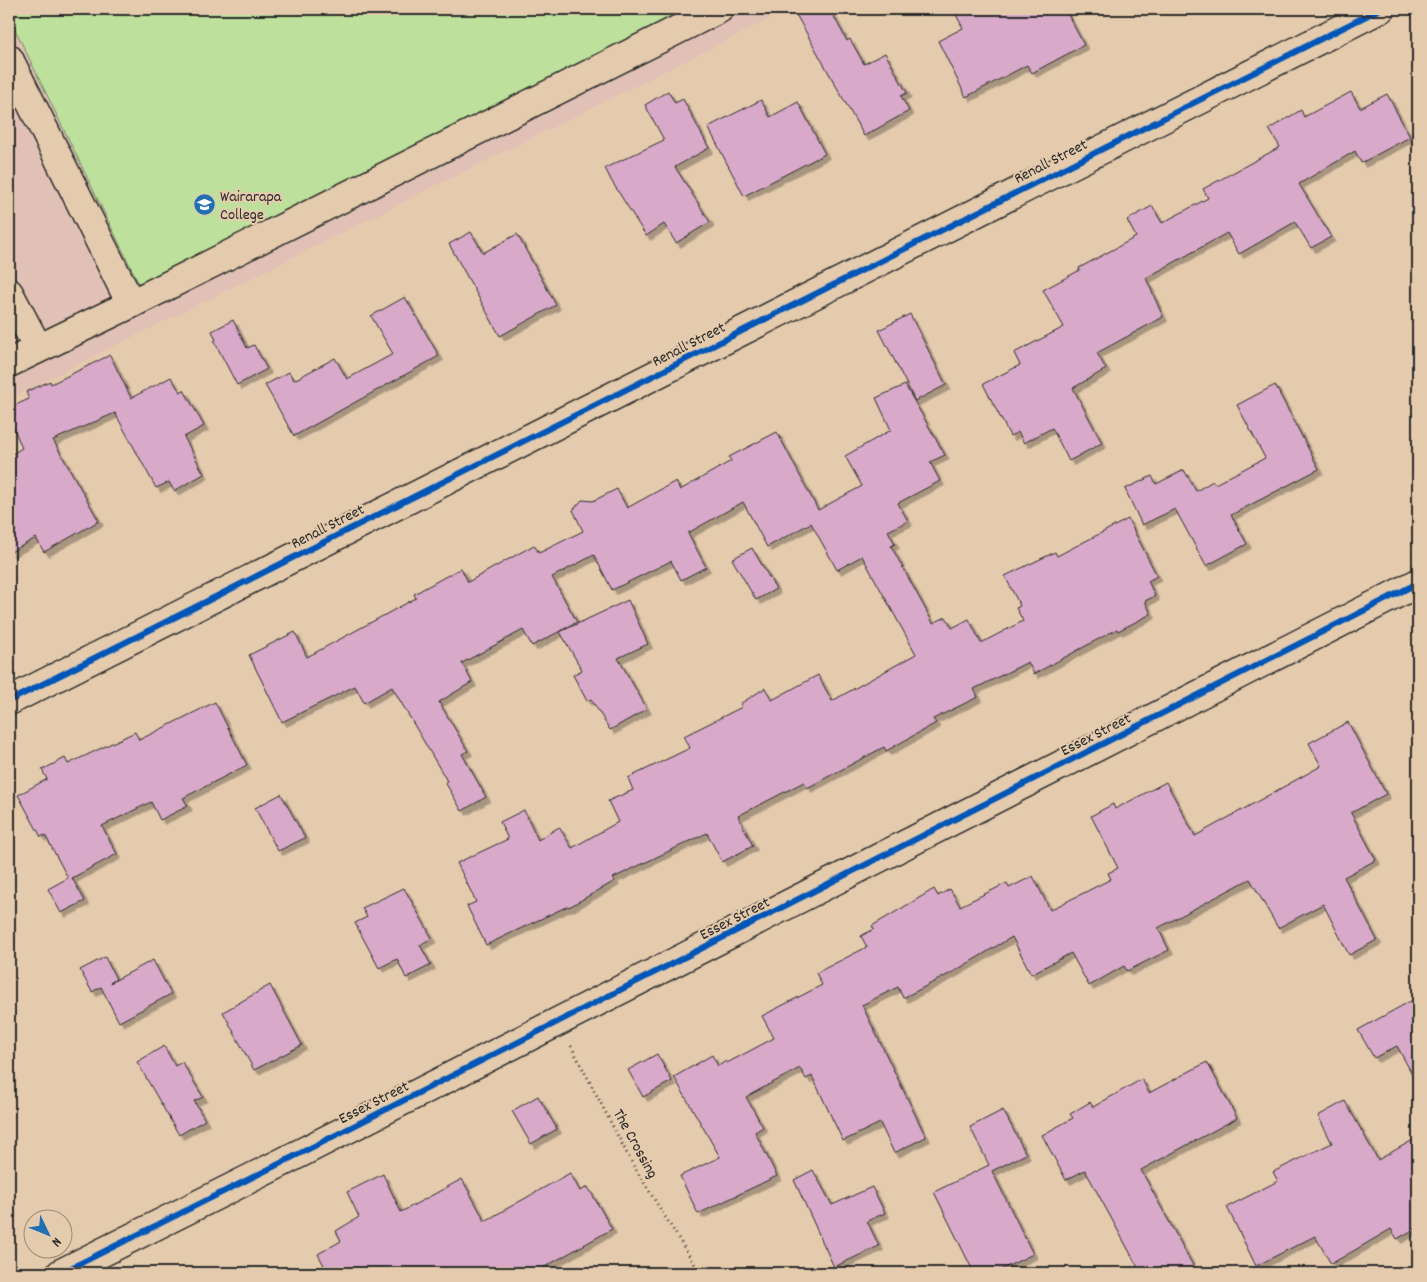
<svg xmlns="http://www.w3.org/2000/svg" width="1427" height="1282" font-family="Dekko,sans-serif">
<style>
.built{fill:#e1c1b5}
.grass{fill:#bde19c;stroke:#748664}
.building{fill:#d8a9c9;stroke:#2b2b2b;filter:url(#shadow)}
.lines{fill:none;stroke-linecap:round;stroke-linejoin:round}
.minor-casing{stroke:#2b2b2b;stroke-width:31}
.path{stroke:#2b2b2b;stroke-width:3;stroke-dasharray:1 4;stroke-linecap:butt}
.minor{stroke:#e5cbad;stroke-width:28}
.cycleway-casing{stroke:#e5cbad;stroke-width:9}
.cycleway{stroke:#0057b8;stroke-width:6}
.labels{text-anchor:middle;stroke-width:4;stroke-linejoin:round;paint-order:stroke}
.street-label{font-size:16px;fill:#2b2b2b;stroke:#e5cbad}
.poi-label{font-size:16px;fill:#2b2b2b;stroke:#e5cbad;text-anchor:start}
</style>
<defs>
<filter id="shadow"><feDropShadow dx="4.5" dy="4.5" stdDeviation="0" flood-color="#0004"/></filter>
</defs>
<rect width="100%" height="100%" fill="#e5cbad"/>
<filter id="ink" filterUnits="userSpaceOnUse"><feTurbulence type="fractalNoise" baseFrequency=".02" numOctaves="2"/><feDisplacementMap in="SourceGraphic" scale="10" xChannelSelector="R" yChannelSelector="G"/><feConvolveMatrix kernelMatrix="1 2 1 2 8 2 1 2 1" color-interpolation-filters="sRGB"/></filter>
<g filter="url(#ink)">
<polygon class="built" points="9,9 790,9 9,399"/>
<polygon class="grass" points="9,9 685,9 140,286 9,17"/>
<g class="building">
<polygon points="793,9 830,9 847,41 850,39 864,64 885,53 907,93 901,96 909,111 864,136"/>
<polygon points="953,9 1065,9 1084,45 1032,73 1027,65 966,97 938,41 963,28"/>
<polygon points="668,91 675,103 683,99 709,148 675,167 710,222 676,243 664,224 646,236 611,180 605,168 664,140 645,105"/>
<polygon points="1351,92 1360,108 1387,94 1410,137 1361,163 1355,151 1299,184 1331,237 1311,248 1295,222 1239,254 1227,233 1146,278 1163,317 1097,353 1106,369 1073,388 1102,443 1069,461 1052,428 1024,443 1018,432 1010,436 983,384 1020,365 1014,353 1064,327 1043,290 1080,270 1079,268 1136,237 1127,220 1152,206 1162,223 1208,198 1203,189 1280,147 1269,129 1301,110 1304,117"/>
<polygon points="761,100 770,117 798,102 825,154 744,196 708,127"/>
<polygon points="471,232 483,253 517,234 556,305 500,336 449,244"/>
<polygon points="405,297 439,356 294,436 265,385 289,372 294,380 335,358 347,379 393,354 371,316"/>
<polygon points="910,314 946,385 915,401 879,330"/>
<polygon points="233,320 247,348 254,345 267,369 237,385 214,341 216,340 212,331"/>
<polygon points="110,355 131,398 171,377 180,392 184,390 204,426 184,437 204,474 174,491 169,482 156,488 115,413 53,440 99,521 44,552 36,538 9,553 9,456 22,448 9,417 9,408 29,399 26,392 50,381 51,384"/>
<polygon points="905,385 945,455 930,462 940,481 898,503 908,521 888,531 895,544 891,546 933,623 946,617 952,628 969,619 981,643 1023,621 1016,608 1020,606 1005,576 1055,552 1057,556 1128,519 1157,576 1148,581 1155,596 1145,601 1151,614 1118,631 1117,629 1034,674 1028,662 974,689 978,697 933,719 936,723 886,751 884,747 807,788 804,782 738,816 753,846 722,862 707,833 613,878 615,881 569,907 568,906 486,945 467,906 476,902 457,863 508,839 500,822 524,810 538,840 559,827 572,848 618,822 608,801 633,790 628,778 690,748 684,736 742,707 740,704 765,688 772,700 818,675 832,701 916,654 862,556 837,570 811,523 767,547 743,502 688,533 706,567 681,580 671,561 612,590 594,555 552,577 577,622 532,646 523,630 462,663 472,682 439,702 468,751 462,754 486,797 462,811 445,782 447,781 392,687 364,703 355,686 282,722 249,655 295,632 307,657 416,598 414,594 461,568 468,582 534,545 539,553 583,531 573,510 582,500 593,501 617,489 627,508 676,481 680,490 731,461 729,457 777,432 818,510 862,486 845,456 891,430 876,398"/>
<polygon points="1275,385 1319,469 1231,515 1247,544 1206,566 1175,509 1142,525 1125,489 1152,476 1156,484 1184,470 1196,491 1213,481 1215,484 1265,458 1237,405"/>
<polygon points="752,548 776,589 756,600 732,559"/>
<polygon points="628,600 648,644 618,658 647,709 610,730 591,699 587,701 573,675 582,670 560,632"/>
<polygon points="215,702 247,765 183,798 188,806 160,820 151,802 102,826 117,854 72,878 85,901 61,913 48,889 68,878 45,835 41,837 18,795 47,779 42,770 65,758 68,764 135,732 139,740"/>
<polygon points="1348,722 1386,794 1351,813 1376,860 1344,877 1377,940 1349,955 1323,904 1278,928 1250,879 1158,928 1169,950 1127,971 1124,966 1089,986 1071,953 1031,974 1012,937 953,972 903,998 898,987 862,1005 926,1137 894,1153 880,1123 843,1141 812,1076 806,1079 800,1068 746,1097 763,1127 755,1132 777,1176 698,1214 680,1176 720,1157 674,1077 712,1055 718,1066 726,1061 727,1063 774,1038 762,1016 822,985 816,973 867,947 861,936 874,929 872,926 934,889 938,896 950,889 960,906 1007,883 1009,888 1033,876 1050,910 1111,879 1108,873 1118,868 1091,816 1113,804 1115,809 1166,782 1195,836 1321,766 1309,743"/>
<polygon points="281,794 305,838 278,851 255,808"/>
<polygon points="404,888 432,938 420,945 431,965 406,978 397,959 379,968 355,923 367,917 362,908"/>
<polygon points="105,957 116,979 110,983 153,960 171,994 119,1022 101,987 92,992 80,970"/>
<polygon points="270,985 302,1045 254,1070 223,1012"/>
<polygon points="1418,997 1418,1085 1397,1046 1374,1058 1358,1030"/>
<polygon points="164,1046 175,1066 182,1062 203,1097 194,1101 205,1120 179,1135 137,1062"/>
<polygon points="657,1054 672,1081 643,1097 628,1070"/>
<polygon points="1207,1062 1237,1118 1141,1170 1197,1273 1141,1273 1085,1170 1066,1180 1042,1135 1073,1118 1070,1114 1090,1102 1093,1107 1142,1079 1149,1093"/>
<polygon points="538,1096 557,1129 531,1144 512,1111"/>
<polygon points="1345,1101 1378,1160 1418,1137 1418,1227 1397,1239 1391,1229 1331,1264 1315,1236 1256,1266 1227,1207 1278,1181 1273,1172 1332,1143 1318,1116"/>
<polygon points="1003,1110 1026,1154 992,1171 1033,1254 994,1273 974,1273 934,1192 989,1165 970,1127"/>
<polygon points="813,1170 832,1205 872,1187 885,1213 867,1221 879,1246 834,1267 794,1180"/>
<polygon points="570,1173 580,1191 588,1187 612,1229 534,1273 328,1273 318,1254 341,1241 336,1231 359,1217 347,1192 383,1174 401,1212 462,1179 485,1221"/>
</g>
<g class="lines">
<defs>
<g id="minor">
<polyline points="9,59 131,304"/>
<polyline points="9,293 38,348"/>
<polyline points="9,363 131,304 719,9"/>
<polyline points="9,701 1380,9"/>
<polyline points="61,1273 281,1163 1418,583"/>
</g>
</defs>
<use href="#minor" class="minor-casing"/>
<polyline class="path" points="571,1046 633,1165 700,1273"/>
<use href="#minor" class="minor"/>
<defs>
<g id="cycleway">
<polyline points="9,701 1380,9"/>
<polyline points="61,1273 281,1163 1418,583"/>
</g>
</defs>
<use href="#cycleway" class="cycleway-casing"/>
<use href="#cycleway" class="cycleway"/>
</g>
</g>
<defs>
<symbol id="school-disc" viewBox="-11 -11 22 22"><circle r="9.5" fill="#1f6fb2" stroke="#e5cbad"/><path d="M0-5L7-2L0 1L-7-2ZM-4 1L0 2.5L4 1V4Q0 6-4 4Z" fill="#fff"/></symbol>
</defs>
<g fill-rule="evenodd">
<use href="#school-disc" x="192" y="192" width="25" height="25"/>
</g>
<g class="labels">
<g class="street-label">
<text transform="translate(1050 160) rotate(-27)" y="6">Renall Street</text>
<text transform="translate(688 343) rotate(-27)" y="6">Renall Street</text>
<text transform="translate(327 525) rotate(-27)" y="6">Renall Street</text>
<text transform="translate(1095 733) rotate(-27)" y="6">Essex Street</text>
<text transform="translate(734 917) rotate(-27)" y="6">Essex Street</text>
<text transform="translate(373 1101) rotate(-27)" y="6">Essex Street</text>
<text transform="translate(637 1143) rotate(61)" y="6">The Crossing</text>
</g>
<g class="poi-label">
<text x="220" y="201">Wairarapa<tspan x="220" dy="18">College</tspan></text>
</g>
</g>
<rect width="1427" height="1282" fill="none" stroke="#e5cbad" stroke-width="30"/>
<rect x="15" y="15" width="1397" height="1252" fill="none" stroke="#2b2b2b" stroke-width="2" filter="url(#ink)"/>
<g transform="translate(48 1234) rotate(133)"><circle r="24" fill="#e5cbad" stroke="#9b8b79"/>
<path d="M0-4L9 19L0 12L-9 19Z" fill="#1f6fb2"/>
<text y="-8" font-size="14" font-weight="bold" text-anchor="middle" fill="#2b2b2b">N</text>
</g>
</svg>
